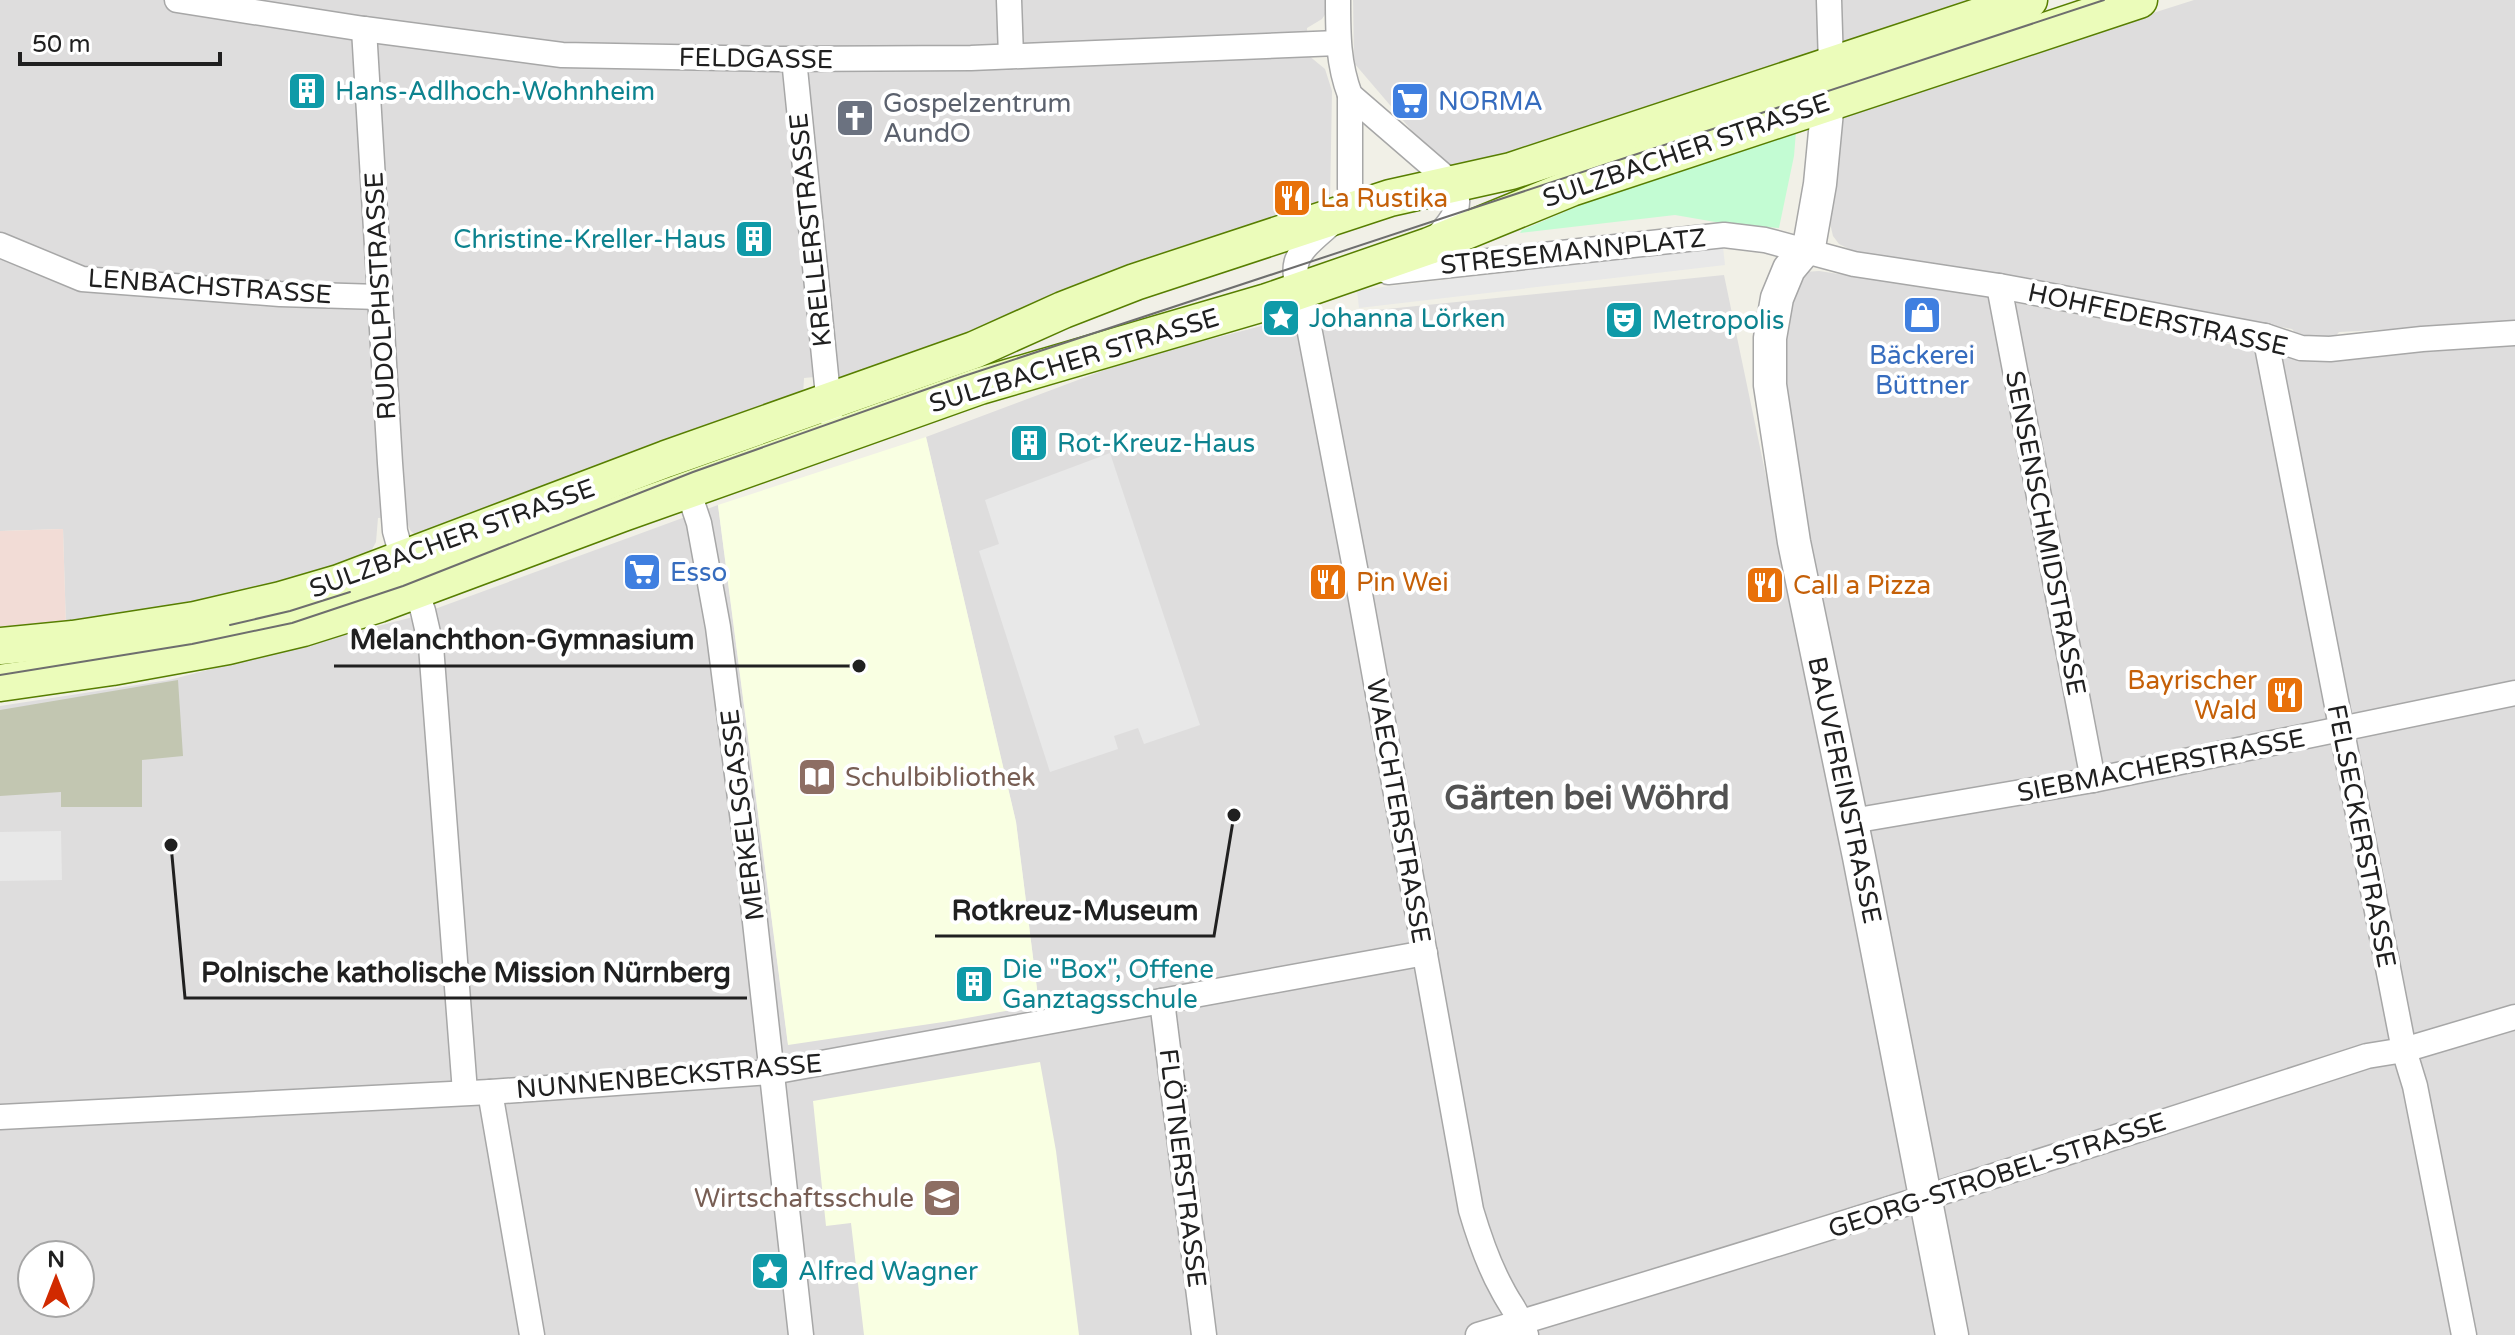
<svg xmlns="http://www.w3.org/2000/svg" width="2515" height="1335" font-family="'Varela Round',sans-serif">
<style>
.residential{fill:#dedddd;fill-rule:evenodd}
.commercial{fill:#f2dcd6}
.education{fill:#f9ffe2}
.construction{fill:#c2c6b1}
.park{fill:#c3fcd3}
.parking{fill:#e8e8e8}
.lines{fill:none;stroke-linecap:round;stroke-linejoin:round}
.minor-casing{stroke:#a7a7a7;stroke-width:27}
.tertiary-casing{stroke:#a7a7a7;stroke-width:35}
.secondary-casing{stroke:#577e01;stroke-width:39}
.minor{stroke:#fff;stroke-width:24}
.tertiary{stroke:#fff;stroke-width:32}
.secondary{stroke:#ebfcba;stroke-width:36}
.tram{stroke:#6e6e6e;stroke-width:2}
.labels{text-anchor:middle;stroke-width:8;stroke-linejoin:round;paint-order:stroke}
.street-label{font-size:26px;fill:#202020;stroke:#fff}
.culture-label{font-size:26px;fill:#0d838f;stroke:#fff;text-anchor:start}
.shop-label{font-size:26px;fill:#366cbe;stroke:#fff;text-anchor:start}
.worship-label{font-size:26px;fill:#5b616d;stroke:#fff;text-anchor:start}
.food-label{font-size:26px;fill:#c56008;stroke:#fff;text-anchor:start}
.education-label{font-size:26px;fill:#785e54;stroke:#fff;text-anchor:start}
.district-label{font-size:34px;font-weight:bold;fill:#535353;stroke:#fff}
.leader{fill:none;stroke:#202020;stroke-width:3}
.callout-dot{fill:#202020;stroke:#fff;stroke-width:3}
.callout-label{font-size:28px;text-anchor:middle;font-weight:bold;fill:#202020;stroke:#fff;stroke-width:8;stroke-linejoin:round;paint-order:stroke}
</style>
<rect width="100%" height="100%" fill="#f1f0e7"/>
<g class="residential">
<polygon points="0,0 1328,0 1328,10 1322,19 1307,28 1308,55 1325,69 1332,91 1330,202 840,380 836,375 804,378 803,396 417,537 410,530 405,516 378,518 376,542 370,553 282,588 66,628 63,529 0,531"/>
<polygon points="1353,0 2010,0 1454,180 1354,63"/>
<polygon points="2194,0 2515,0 2515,323 2339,332 2329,344 2306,345 2292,329 2060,286 1857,253 1839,244 1833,236 1829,219 1841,117 1845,111"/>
<polygon points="1819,271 1971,294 2306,359 2515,342 2515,1335 1958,1335 1778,378 1782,319 1804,272"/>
<path d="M1724,275L1918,1205L1942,1335H0V706L169,680L413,617L718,505L788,1044L1039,1005L1016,822L926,437L1134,359L1288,319ZM32,1255H80V1303H32Z"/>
</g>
<polygon class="commercial" points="63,529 66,628 0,632 0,531"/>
<g class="education">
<polygon points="926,437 1016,822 1039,1005 950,1021 788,1045 718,505"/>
<polygon points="1040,1062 1056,1151 1079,1335 864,1335 851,1223 826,1226 813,1101"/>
</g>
<polygon class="construction" points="178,680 183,756 142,760 142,807 61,807 61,792 0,796 0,710"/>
<polygon class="park" points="1796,131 1794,156 1779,228 1727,224 1675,215 1520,233 1522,230 1583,204"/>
<g class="parking">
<polygon points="1723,247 1725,265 1359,308 1357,290"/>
<polygon points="1110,453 1200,725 1144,744 1138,728 1114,736 1118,749 1050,772 979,551 999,544 985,500"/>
<polygon points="61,831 62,880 0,881 0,832"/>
</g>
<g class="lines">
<defs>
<g id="minor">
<polyline points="177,0 364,29 562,55 779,59 971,58 1338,43"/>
<polyline points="1009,0 1011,56"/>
<path d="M1338,0C1338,33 1338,64 1350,95L1453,184C1465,211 1449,223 1432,243"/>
<polyline points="1829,0 1831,65"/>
<polyline points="364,29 390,463 395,531 403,560"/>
<polyline points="794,59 830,415"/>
<polyline points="1350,188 1350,95"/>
<path d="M1333,222C1288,260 1289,261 1307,317L1360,594L1471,1210C1479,1237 1488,1264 1502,1289C1510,1305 1521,1317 1526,1335"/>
<polyline points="0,245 82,279 280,294 379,297"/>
<polyline points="1388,272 1724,235 1765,240 1854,264 1999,286 2265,336 2301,348 2330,349 2422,339 2515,333"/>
<polyline points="1999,286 2093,780"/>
<polyline points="2265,336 2404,1050 2415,1086 2464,1335"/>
<polyline points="688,490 699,523 718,627 749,868 801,1335"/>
<polyline points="416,591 423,611 431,646 465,1092"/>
<polyline points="1852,821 2093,780 2515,693"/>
<polyline points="1162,1001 1204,1335"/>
<polyline points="490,1092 532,1335"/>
<polyline points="0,1117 490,1092 772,1072 1425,953"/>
<path d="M1478,1335C1776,1246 2072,1152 2367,1056L2404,1050L2515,1017"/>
</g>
<polyline id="tertiary" points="1830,80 1820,184 1810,241 1804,251 1789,269 1777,298 1770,338 1770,385 1794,542 1859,857 1952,1335"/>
<g id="secondary">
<polyline points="0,646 73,639 195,620 281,600 339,583 666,459 974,350 1063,310 1135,282 1390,198 1511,171 2029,0"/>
<polyline points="0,683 112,667 228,646 303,628 379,604 623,513 980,386 1267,302 1429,246 1571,188 2139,0"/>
</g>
</defs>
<use href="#minor" class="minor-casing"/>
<use href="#tertiary" class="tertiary-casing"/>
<use href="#secondary" class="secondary-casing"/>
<use href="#minor" class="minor"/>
<use href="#tertiary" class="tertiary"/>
<use href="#secondary" class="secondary"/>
<g class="tram">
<polyline points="230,625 290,611 350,592"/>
<polyline points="0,675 192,644 292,623 403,586 693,472 961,377 2104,0"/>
</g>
</g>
<defs>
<symbol id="building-square" viewBox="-11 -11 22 22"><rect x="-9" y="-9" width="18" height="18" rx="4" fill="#0f9aa8" stroke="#fff"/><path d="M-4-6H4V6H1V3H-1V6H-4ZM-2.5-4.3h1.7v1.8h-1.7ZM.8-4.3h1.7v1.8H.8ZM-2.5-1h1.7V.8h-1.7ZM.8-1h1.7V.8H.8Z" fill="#fff"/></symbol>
<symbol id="supermarket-square" viewBox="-11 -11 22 22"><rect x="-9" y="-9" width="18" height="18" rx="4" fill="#3f7fe0" stroke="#fff"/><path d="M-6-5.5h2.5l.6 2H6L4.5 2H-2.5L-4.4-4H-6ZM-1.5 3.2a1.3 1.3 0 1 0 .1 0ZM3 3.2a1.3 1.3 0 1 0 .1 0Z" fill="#fff"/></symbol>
<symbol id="church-square" viewBox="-11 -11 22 22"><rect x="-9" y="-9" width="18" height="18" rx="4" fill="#6b7280" stroke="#fff"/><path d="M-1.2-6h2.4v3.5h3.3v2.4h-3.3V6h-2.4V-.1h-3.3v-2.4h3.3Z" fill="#fff"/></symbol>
<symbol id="restaurant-square" viewBox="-11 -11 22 22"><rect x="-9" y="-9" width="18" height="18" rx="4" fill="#e8710a" stroke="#fff"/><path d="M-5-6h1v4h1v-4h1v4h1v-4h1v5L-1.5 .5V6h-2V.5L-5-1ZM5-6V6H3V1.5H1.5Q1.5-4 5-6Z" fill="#fff"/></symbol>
<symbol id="shop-square" viewBox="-11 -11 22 22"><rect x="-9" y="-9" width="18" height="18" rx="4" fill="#3f7fe0" stroke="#fff"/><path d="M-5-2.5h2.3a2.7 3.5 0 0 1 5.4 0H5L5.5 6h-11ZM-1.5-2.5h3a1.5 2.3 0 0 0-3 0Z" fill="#fff"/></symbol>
<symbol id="sight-square" viewBox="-11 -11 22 22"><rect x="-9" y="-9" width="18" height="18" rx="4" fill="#0f9aa8" stroke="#fff"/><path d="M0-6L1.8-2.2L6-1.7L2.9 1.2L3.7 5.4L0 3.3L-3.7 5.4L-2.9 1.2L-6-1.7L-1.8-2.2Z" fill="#fff"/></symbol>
<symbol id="theatre-square" viewBox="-11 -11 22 22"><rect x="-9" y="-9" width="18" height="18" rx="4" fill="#0f9aa8" stroke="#fff"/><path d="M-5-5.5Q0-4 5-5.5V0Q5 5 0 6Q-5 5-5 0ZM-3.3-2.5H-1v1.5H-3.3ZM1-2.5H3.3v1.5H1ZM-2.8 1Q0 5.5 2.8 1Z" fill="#fff"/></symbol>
<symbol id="library-square" viewBox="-11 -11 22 22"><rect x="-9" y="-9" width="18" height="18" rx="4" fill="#8d6e63" stroke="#fff"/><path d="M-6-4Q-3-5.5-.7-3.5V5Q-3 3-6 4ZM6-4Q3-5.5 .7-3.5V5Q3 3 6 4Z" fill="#fff"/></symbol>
<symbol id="school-square" viewBox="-11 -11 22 22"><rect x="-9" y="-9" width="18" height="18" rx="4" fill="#8d6e63" stroke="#fff"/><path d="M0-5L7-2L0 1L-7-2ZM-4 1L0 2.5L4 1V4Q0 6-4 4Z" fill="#fff"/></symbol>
</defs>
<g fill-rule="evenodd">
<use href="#building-square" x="285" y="69" width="44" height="44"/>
<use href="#supermarket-square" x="1388" y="79" width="44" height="44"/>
<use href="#church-square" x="833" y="96" width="44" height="44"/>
<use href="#restaurant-square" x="1270" y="176" width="44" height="44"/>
<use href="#building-square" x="732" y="217" width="44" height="44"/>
<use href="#shop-square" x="1900" y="293" width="44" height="44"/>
<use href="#sight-square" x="1259" y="296" width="44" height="44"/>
<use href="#theatre-square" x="1602" y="298" width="44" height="44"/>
<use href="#building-square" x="1007" y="421" width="44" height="44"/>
<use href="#supermarket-square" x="620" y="550" width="44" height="44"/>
<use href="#restaurant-square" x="1306" y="560" width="44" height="44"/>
<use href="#restaurant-square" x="1743" y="563" width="44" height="44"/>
<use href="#restaurant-square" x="2263" y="673" width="44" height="44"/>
<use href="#library-square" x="795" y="755" width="44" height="44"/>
<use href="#building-square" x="952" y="962" width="44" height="44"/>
<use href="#school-square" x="920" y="1176" width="44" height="44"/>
<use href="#sight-square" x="748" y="1249" width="44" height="44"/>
</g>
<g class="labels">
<g class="street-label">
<text transform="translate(756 58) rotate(1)" y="9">FELDGASSE</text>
<text transform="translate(1686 150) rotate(-19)" y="9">SULZBACHER STRASSE</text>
<text transform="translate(810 230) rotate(-96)" y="9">KRELLERSTRASSE</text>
<text transform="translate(1573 251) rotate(-6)" y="9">STRESEMANNPLATZ</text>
<text transform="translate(210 286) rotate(4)" y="9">LENBACHSTRASSE</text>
<text transform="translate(380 296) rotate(-93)" y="9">RUDOLPHSTRASSE</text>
<text transform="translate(2158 319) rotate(12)" y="9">HOHFEDERSTRASSE</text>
<text transform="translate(1074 360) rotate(-17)" y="9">SULZBACHER STRASSE</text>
<text transform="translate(2046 533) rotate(79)" y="9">SENSENSCHMIDSTRASSE</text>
<text transform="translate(452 538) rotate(-20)" y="9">SULZBACHER STRASSE</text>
<text transform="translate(2161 765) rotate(-11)" y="9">SIEBMACHERSTRASSE</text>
<text transform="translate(1845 790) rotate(78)" y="9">BAUVEREINSTRASSE</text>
<text transform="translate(1399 811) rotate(80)" y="9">WAECHTERSTRASSE</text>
<text transform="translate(742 815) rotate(-97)" y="9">MERKELSGASSE</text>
<text transform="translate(2362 836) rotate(79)" y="9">FELSECKERSTRASSE</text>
<text transform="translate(669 1076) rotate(-5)" y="9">NUNNENBECKSTRASSE</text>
<text transform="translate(1183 1168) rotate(83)" y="9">FLÖTNERSTRASSE</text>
<text transform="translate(1997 1175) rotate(-18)" y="9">GEORG-STROBEL-STRASSE</text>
</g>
<g class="culture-label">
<text x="335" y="100">Hans-Adlhoch-Wohnheim</text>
<text x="726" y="248" text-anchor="end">Christine-Kreller-Haus</text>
<text x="1309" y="327">Johanna Lörken</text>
<text x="1652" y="329">Metropolis</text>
<text x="1057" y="452">Rot-Kreuz-Haus</text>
<text x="1002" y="978">Die "Box", Offene<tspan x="1002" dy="30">Ganztagsschule</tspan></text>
<text x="798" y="1280">Alfred Wagner</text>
</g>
<g class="shop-label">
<text x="1438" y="110">NORMA</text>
<text x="1922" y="364" text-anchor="middle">Bäckerei<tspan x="1922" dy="30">Büttner</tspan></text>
<text x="670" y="581">Esso</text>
</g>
<g class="worship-label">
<text x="883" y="112">Gospelzentrum<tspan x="883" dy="30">AundO</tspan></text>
</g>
<g class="food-label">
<text x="1320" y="207">La Rustika</text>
<text x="1356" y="591">Pin Wei</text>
<text x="1793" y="594">Call a Pizza</text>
<text x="2257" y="689" text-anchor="end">Bayrischer<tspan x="2257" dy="30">Wald</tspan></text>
</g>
<g class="education-label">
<text x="845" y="786">Schulbibliothek</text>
<text x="914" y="1207" text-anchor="end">Wirtschaftsschule</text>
</g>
<g class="district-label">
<text x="1587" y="809">Gärten bei Wöhrd</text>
</g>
</g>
<path class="leader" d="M859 666L711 666H334M1234 815L1214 936H935M171 845L185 998H747"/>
<g class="callout-dot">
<circle cx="859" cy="666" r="8"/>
<circle cx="1234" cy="815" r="8"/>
<circle cx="171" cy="845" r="8"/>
</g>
<g class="callout-label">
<text x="522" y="649">Melanchthon-Gymnasium</text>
<text x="1075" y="920">Rotkreuz-Museum</text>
<text x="466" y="982">Polnische katholische Mission Nürnberg</text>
</g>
<g transform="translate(56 1279)"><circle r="38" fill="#ffffff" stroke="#a6a6a6" stroke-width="2"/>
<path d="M0-6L14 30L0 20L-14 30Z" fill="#d12a00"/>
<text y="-12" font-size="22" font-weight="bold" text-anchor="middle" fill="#202020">N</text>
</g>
<path d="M20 52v12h200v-12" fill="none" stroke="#202020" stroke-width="4"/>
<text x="32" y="52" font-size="24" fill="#202020" stroke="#ffffff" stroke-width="6" paint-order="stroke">50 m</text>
</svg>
